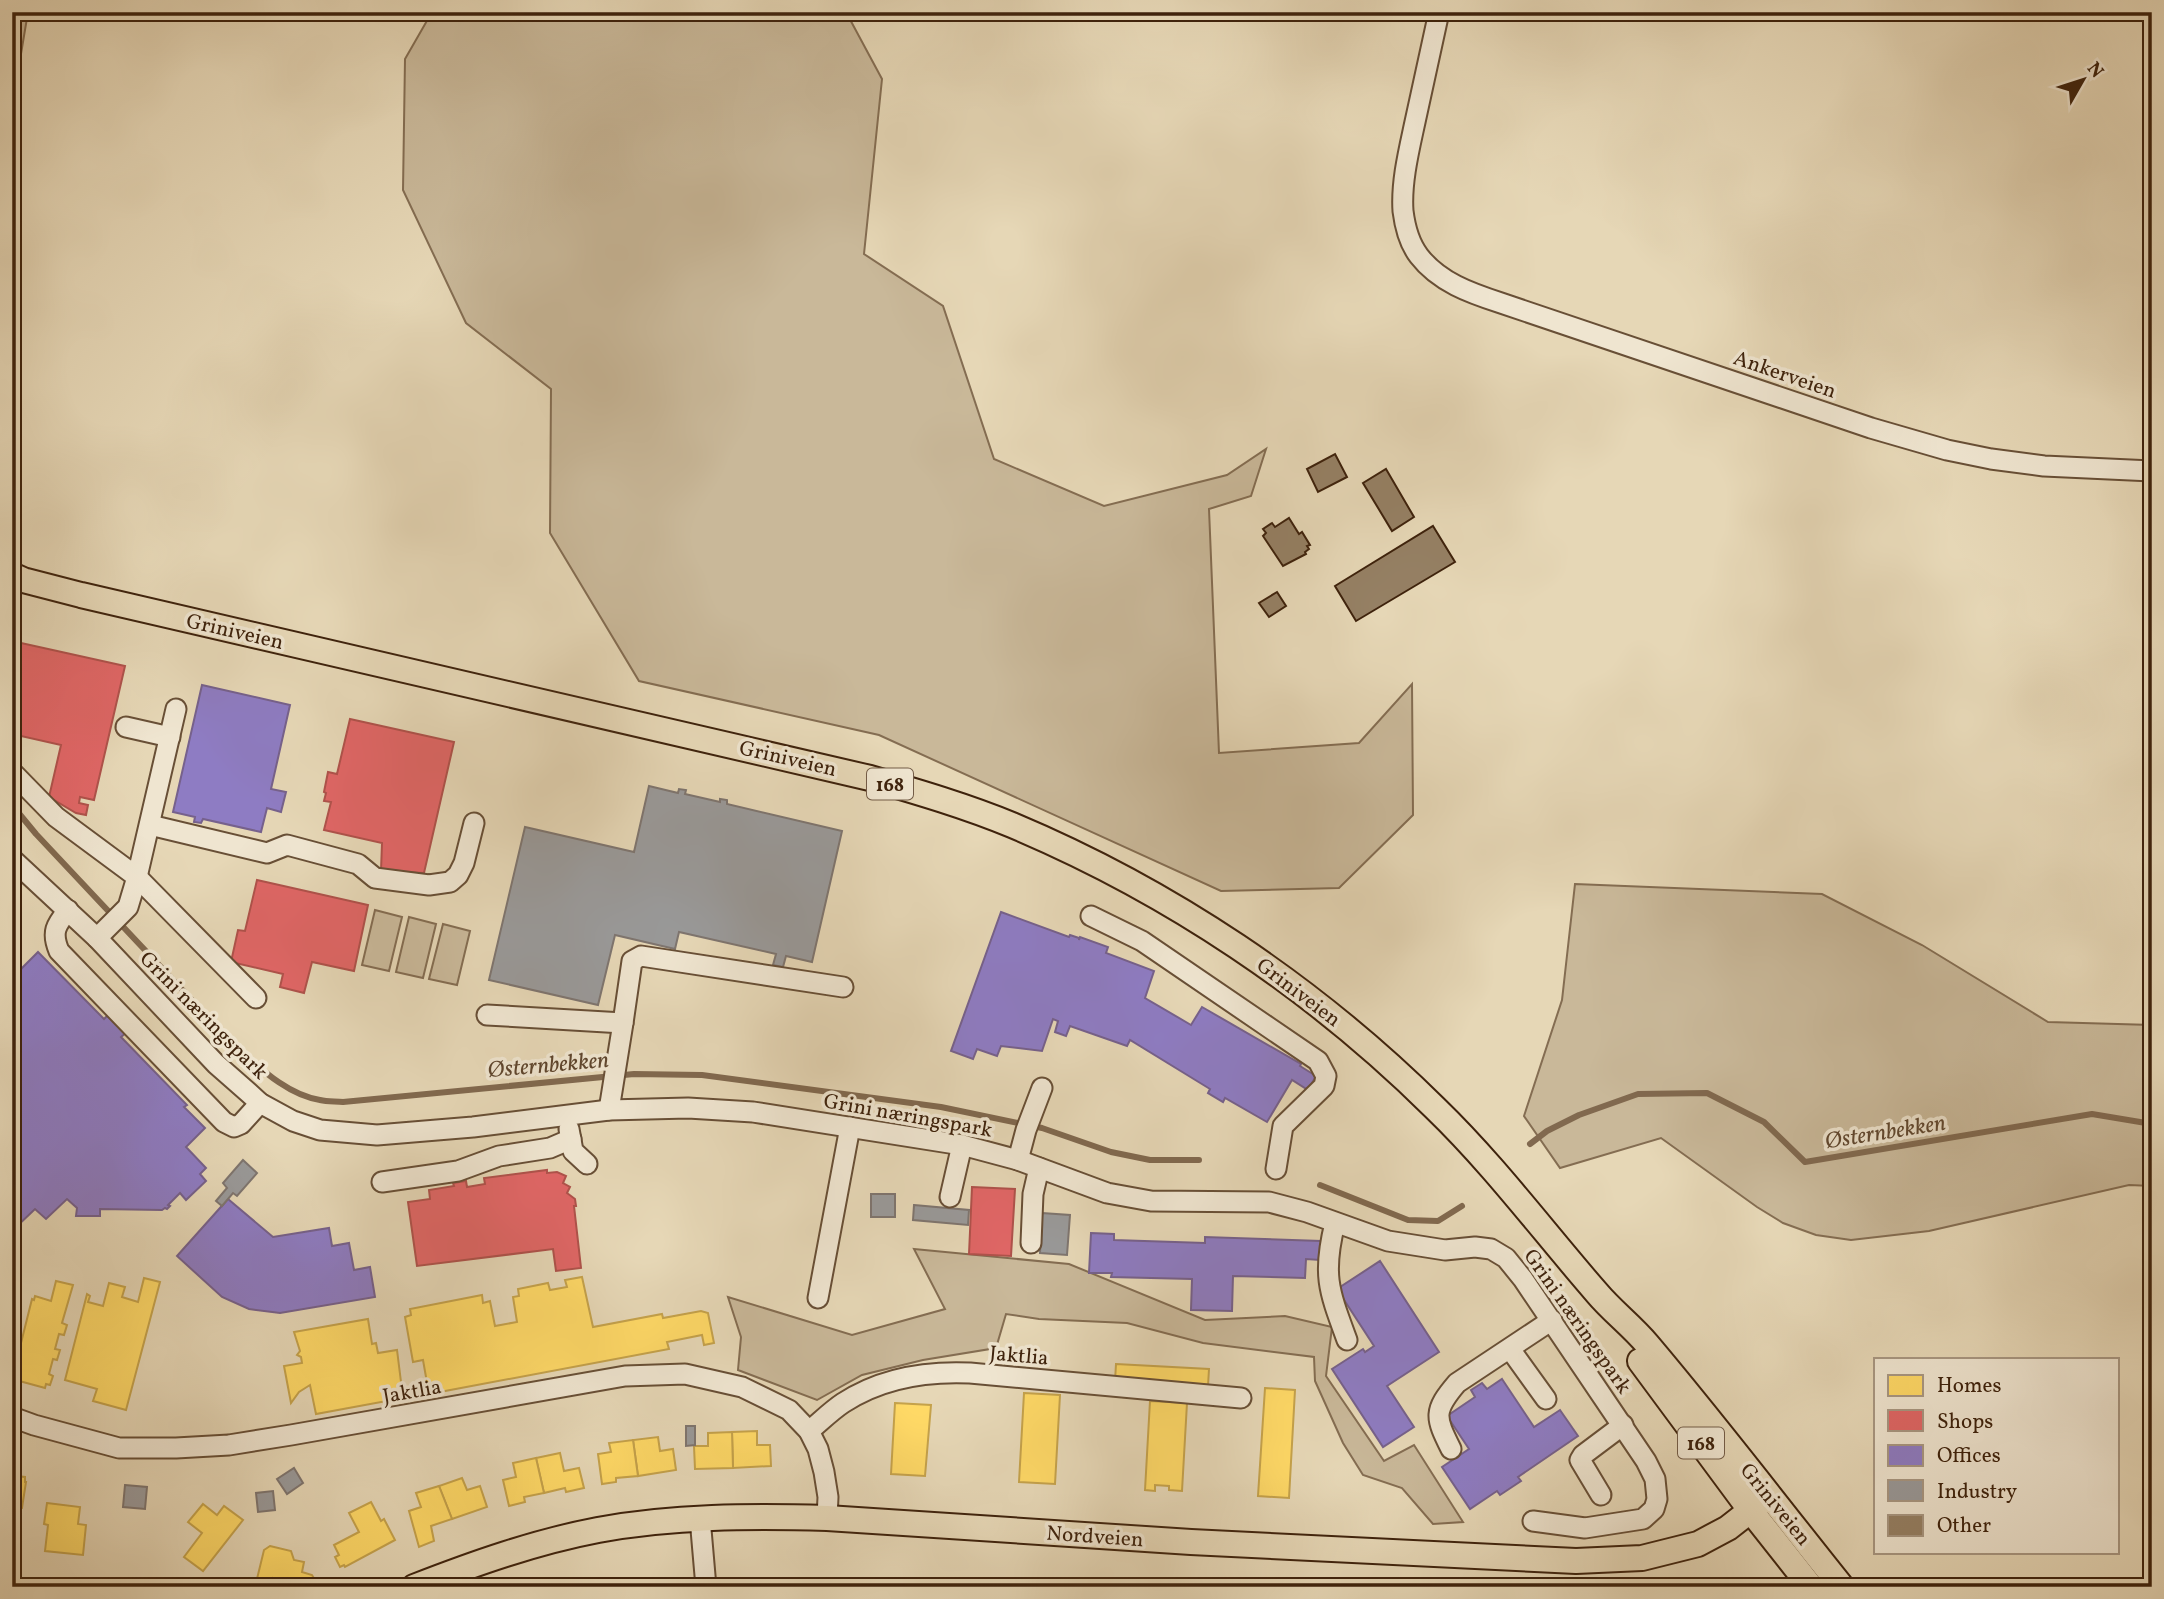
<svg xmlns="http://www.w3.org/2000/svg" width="2164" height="1599" font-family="Vollkorn,serif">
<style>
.green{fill:#c9b899;stroke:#846d52;stroke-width:2}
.homes{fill:#ffd966;stroke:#c5a24b;stroke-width:2}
.shops{fill:#e06666;stroke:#af524b;stroke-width:2}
.offices{fill:#8e7cc3;stroke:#76618c;stroke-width:2}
.industry{fill:#999;stroke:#7e756f;stroke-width:2}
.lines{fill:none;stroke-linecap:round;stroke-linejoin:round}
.stream{stroke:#81694f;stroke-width:6}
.building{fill:#958064;stroke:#3e220c;stroke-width:2}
.minor-casing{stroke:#684f36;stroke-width:23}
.major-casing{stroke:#3e220c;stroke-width:28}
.minor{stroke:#efe5d0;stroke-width:19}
.major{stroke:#e6d7b6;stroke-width:24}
.labels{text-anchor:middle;stroke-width:7;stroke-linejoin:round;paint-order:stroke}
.shield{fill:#efe5d0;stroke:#735c47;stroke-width:2}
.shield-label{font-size:19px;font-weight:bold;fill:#3e220c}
.street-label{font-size:21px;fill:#3e220c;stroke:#efe5d0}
.water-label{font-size:23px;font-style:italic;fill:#5f462e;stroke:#efe5d0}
</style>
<rect width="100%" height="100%" fill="#e6d7b6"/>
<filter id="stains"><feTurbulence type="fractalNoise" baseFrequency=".00286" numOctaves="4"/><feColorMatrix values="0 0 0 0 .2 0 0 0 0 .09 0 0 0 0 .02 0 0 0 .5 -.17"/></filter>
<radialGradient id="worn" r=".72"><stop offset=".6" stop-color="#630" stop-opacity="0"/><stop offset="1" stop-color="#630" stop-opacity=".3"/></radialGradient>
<g class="green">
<polygon points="12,12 28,12 21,54 12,68"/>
<polygon points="432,12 846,12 882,79 864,254 943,306 994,459 1104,506 1227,475 1266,449 1251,496 1209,509 1219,753 1359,743 1412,684 1413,815 1339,888 1221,891 879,735 639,681 550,533 551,389 466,323 403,190 405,59"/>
<polygon points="1575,884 1822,894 1922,945 2048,1022 2152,1025 2152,1186 2129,1185 1929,1231 1851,1240 1816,1235 1783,1223 1757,1207 1661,1138 1560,1168 1524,1116 1562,1000"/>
<polygon points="375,910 402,917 389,971 362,965"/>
<polygon points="409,917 436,924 423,978 396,972"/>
<polygon points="443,924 470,931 457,985 429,979"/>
<polygon points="914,1249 1069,1264 1205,1320 1285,1316 1332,1327 1326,1376 1384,1461 1414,1445 1463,1522 1433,1524 1402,1488 1363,1475 1343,1443 1315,1381 1314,1357 1203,1343 1127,1323 1039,1319 1006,1314 996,1348 923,1360 862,1375 817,1400 738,1370 741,1337 728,1297 852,1335 945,1309"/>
</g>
<g class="homes">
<polygon points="582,1277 593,1327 662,1314 663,1318 701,1311 708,1313 714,1343 704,1345 702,1335 667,1342 669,1349 429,1394 423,1360 413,1362 405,1317 411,1315 410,1309 482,1295 483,1303 490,1301 495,1326 517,1322 513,1297 519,1296 518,1289 548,1283 550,1290 567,1287 565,1280"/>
<polygon points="144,1278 160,1282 126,1410 93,1401 97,1389 65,1380 87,1294 90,1296 88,1302 103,1306 109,1283 125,1287 122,1297 138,1302"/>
<polygon points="56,1281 73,1285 62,1323 67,1325 64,1335 59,1334 55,1349 60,1350 57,1360 53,1359 49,1374 53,1376 50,1385 46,1384 45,1388 12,1379 32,1299 34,1300 35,1296 51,1301"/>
<polygon points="368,1319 372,1344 376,1343 378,1353 397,1350 403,1398 316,1414 310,1385 299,1392 291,1403 284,1366 302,1363 301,1357 297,1355 300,1351 294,1332"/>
<polygon points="1116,1364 1209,1369 1208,1386 1115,1381"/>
<polygon points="1265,1388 1295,1390 1289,1498 1258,1496"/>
<polygon points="1024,1393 1060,1395 1055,1484 1019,1482"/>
<polygon points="1150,1401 1187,1403 1182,1491 1169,1490 1169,1486 1155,1485 1155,1491 1145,1490"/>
<polygon points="895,1403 931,1405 925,1476 891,1474"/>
<polygon points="757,1431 757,1445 770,1445 771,1466 733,1468 732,1432"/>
<polygon points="732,1432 733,1468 695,1469 694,1446 708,1446 708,1433"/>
<polygon points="658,1437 660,1451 673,1449 676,1470 638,1476 633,1440"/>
<polygon points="633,1440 638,1476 616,1478 616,1482 602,1484 598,1454 611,1452 609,1443"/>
<polygon points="560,1453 564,1471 579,1468 584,1488 566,1492 565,1488 544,1493 536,1458"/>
<polygon points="12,1458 18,1459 16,1476 25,1477 25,1482 26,1482 22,1508 12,1507"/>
<polygon points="536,1458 544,1493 524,1497 525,1502 509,1506 503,1480 516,1477 513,1463"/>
<polygon points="462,1478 467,1490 480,1486 487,1507 452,1519 439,1486"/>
<polygon points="439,1486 452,1519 431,1526 434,1541 419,1547 409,1511 421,1507 416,1493"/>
<polygon points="371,1502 381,1521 384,1519 395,1540 345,1567 344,1565 340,1567 335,1557 339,1555 334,1545 359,1532 349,1513"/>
<polygon points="47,1503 80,1507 78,1524 86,1525 83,1555 45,1551 48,1525 44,1524"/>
<polygon points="203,1504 217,1515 224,1506 243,1520 203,1571 184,1557 202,1533 188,1522"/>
<polygon points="270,1546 291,1551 294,1560 304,1562 302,1572 312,1575 318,1585 316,1587 285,1587 286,1582 273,1578 271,1587 255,1587 264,1550"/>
</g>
<g class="shops">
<polygon points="12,641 125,666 94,800 80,797 79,803 88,805 86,815 76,813 49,797 61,745 12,734"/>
<polygon points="350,719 454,742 424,873 381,871 382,843 324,830 331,802 324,801 326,793 324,792 328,772 337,774"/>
<polygon points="257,880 368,905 354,971 312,962 304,993 280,987 283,974 231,962 238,930 245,931"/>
<polygon points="547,1170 547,1173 557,1172 566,1176 563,1183 570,1187 567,1193 575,1199 576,1206 574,1206 581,1268 556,1271 553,1249 417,1266 408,1202 430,1199 429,1190 454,1186 453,1183 466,1181 467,1187 485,1184 484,1178"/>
<polygon points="972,1187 1015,1189 1011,1256 969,1254"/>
</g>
<g class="offices">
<polygon points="202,685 290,705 271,789 286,792 281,812 267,808 261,832 203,819 201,823 194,822 195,817 173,812"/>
<polygon points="1001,912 1069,937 1070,935 1079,938 1079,940 1080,937 1108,947 1106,953 1154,971 1145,998 1191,1025 1202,1007 1301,1064 1300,1066 1316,1076 1308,1090 1292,1080 1267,1122 1225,1098 1223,1102 1208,1093 1210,1089 1130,1040 1127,1046 1070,1026 1066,1036 1055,1032 1058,1021 1053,1019 1042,1051 1001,1046 997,1056 977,1049 973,1059 951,1051"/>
<polygon points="38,952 104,1019 108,1015 126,1033 121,1037 187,1105 184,1107 205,1128 186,1147 206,1168 200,1174 206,1181 186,1200 180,1193 168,1205 170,1206 167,1209 165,1208 162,1210 100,1209 100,1216 76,1216 77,1208 67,1199 46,1219 35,1209 14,1229 12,1227 12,970 17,965 21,969"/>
<polygon points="228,1199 273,1237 329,1228 332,1246 349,1243 354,1270 370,1267 375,1297 280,1313 249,1309 222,1297 177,1256"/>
<polygon points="1091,1233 1114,1234 1114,1240 1205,1243 1205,1237 1321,1241 1320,1260 1306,1259 1305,1278 1233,1276 1232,1311 1191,1310 1192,1279 1111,1277 1112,1273 1089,1273"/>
<polygon points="1380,1261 1439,1352 1387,1386 1414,1427 1383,1447 1332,1369 1363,1349 1365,1352 1374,1346 1337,1289"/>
<polygon points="1502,1379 1534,1427 1560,1410 1578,1436 1518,1477 1521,1481 1500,1495 1497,1491 1470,1509 1442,1467 1469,1449 1447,1416 1475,1397 1471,1390 1482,1383 1487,1389"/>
</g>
<g class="industry">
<polygon points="649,786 678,793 679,789 686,790 685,794 720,802 720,799 727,800 727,804 842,831 812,962 786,956 783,967 773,965 776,954 679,932 675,949 615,935 598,1005 489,980 525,827 634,852"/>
<polygon points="243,1160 257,1173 237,1196 233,1193 222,1206 216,1201 227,1188 223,1183"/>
<rect x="871" y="1194" width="24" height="23"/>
<polygon points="914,1205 969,1210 968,1225 913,1220"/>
<polygon points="1042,1213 1070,1215 1067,1255 1040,1253"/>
<polygon points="686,1426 695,1426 695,1445 686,1446"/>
<polygon points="294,1468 303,1483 287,1494 277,1479"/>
<polygon points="125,1485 147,1487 145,1509 123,1507"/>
<polygon points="273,1491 275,1510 258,1512 256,1493"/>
</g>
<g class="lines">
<g class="stream">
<path d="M12,805L36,834L235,1046C259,1067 287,1095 320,1100C328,1102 336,1101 343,1102L634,1074L702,1075L941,1107L1042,1128L1111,1152L1150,1160H1199"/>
<polyline points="1530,1144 1547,1131 1579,1115 1638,1094 1707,1093 1764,1122 1805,1162 2092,1114 2152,1124"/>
<polyline points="1320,1185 1408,1220 1438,1221 1462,1206"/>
</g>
</g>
<g class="building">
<polygon points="1335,454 1347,477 1318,492 1307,469"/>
<polygon points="1386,469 1414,517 1392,531 1363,483"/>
<polygon points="1289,518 1299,534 1302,532 1310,545 1307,546 1309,549 1305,552 1306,554 1283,566 1263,536 1266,533 1263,529 1272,523 1275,527"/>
<polygon points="1433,526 1455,562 1356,621 1335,586"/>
<polygon points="1277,592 1286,606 1269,617 1259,603"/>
</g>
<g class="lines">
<defs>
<g id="minor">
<path d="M1439,12C1431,49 1423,85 1415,122C1409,150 1401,182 1403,211C1405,227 1409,243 1419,256C1439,282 1470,293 1501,303L1871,428L1947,450L1991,459L2044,466L2152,471"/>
<polyline points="126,727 170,737"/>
<polyline points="12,772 56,817 137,877 256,998"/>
<polyline points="150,825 267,853 287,845 358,864 375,878 429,885 450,882 458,875 464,863 474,823"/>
<polyline points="12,859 97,938 216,1064 249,1093 260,1103 293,1121 320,1130 377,1135 473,1127 609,1110 688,1108 753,1112 962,1145 1018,1160 1107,1193 1151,1201 1269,1202 1307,1212 1388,1241 1445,1250 1475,1247 1491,1249 1506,1258 1523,1279 1646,1461 1655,1479 1657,1499 1654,1509 1643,1519 1585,1528 1533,1521"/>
<path d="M68,910C56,925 51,932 59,951L224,1122L234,1127L241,1124L260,1103"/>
<polyline points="1091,916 1142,941 1318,1061 1326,1076 1324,1086 1283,1126 1276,1169"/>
<polyline points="97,938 128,907 137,877 176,709"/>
<polyline points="487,1015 623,1023 632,961 641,956 843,987"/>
<polyline points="609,1110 623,1023"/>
<polyline points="569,1129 573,1151 587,1164"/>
<polyline points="1018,1160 1026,1130 1042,1088"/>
<polyline points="382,1182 458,1171 499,1156 550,1148 571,1139"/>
<polyline points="950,1197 962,1145"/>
<path d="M1335,1223C1322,1275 1329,1291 1347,1340"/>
<polyline points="1031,1243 1033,1194 1039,1168"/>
<polyline points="818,1298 850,1127"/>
<polyline points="1510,1349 1546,1399"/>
<polyline points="12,1417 34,1425 119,1448 176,1448 229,1445 291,1435 625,1376 685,1374 742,1387 789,1410 809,1431 818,1449 824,1472 828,1497 827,1518"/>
<path d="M809,1431C820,1422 831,1411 843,1403C881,1378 925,1371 970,1373L1241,1398"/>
<path d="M1451,1449C1435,1417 1433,1411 1457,1383L1552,1320"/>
<polyline points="1601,1495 1580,1460 1583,1455 1623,1425"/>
<polyline points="700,1518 706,1587"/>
</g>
<g id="major">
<path d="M12,575L23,580L81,595L870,778C918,792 966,806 1012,825C1169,891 1314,988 1435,1108C1494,1165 1543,1231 1597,1293C1612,1311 1632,1326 1647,1344C1714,1423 1777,1506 1842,1587"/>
<polyline points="1640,1361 1751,1511 1811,1587"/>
<path d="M414,1587C473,1564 535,1542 598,1530C673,1516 751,1516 827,1518L1191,1542L1576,1561L1642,1558L1698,1544L1728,1528L1769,1496"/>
</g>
</defs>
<use href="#minor" class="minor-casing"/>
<use href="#major" class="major-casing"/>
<use href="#minor" class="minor"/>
<use href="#major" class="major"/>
</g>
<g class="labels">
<g class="shield">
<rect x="867" y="768.5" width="46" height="31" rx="5"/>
<rect x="1678" y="1427.5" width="46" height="31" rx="5"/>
</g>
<g class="shield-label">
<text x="890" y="791">168</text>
<text x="1701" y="1450">168</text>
</g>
<g class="street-label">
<text transform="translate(1785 374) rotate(19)" y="7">Ankerveien</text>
<text transform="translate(235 631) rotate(13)" y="7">Griniveien</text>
<text transform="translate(788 758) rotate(13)" y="7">Griniveien</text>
<text transform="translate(1299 992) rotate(37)" y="7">Griniveien</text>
<text transform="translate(204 1015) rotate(45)" y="7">Grini næringspark</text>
<text transform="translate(908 1115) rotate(10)" y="7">Grini næringspark</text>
<text transform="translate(1578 1321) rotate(55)" y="7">Grini næringspark</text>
<text transform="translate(1019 1355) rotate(5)" y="7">Jaktlia</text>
<text transform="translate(412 1391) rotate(-10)" y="7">Jaktlia</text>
<text transform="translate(1776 1504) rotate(51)" y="7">Griniveien</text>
<text transform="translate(1095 1536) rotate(4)" y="7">Nordveien</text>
</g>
<g class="water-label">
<text transform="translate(548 1064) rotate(-5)" y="8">Østernbekken</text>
<text transform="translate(1885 1131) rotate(-9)" y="8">Østernbekken</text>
</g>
</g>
<rect width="2164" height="1599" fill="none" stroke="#e6d7b6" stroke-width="42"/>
<rect x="14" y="14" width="2136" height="1571" fill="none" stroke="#3e220c" stroke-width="3.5"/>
<rect x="21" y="21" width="2122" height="1557" fill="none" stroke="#3e220c" stroke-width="2"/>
<rect x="1874" y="1358" width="245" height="196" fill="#efe5d0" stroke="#a89782" stroke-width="2"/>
<rect x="1888" y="1375" width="35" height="21" fill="#ffd966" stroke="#a89782" stroke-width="2"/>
<text x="1937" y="1392" font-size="21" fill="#3e220c">Homes</text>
<rect x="1888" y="1410" width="35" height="21" fill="#e06666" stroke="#a89782" stroke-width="2"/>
<text x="1937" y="1428" font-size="21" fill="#3e220c">Shops</text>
<rect x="1888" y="1445" width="35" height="21" fill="#8e7cc3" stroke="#a89782" stroke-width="2"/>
<text x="1937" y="1462" font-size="21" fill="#3e220c">Offices</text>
<rect x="1888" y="1480" width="35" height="21" fill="#999999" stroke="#a89782" stroke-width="2"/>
<text x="1937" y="1498" font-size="21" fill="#3e220c">Industry</text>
<rect x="1888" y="1515" width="35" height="21" fill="#958064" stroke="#a89782" stroke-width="2"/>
<text x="1937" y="1532" font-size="21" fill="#3e220c">Other</text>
<g transform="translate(2083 80) rotate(51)" stroke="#efe5d0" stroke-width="5" paint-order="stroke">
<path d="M0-5L12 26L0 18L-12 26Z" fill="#3e220c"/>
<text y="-10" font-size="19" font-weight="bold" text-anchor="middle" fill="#3e220c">N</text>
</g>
<rect width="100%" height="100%" filter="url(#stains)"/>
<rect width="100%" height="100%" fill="url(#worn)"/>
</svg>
